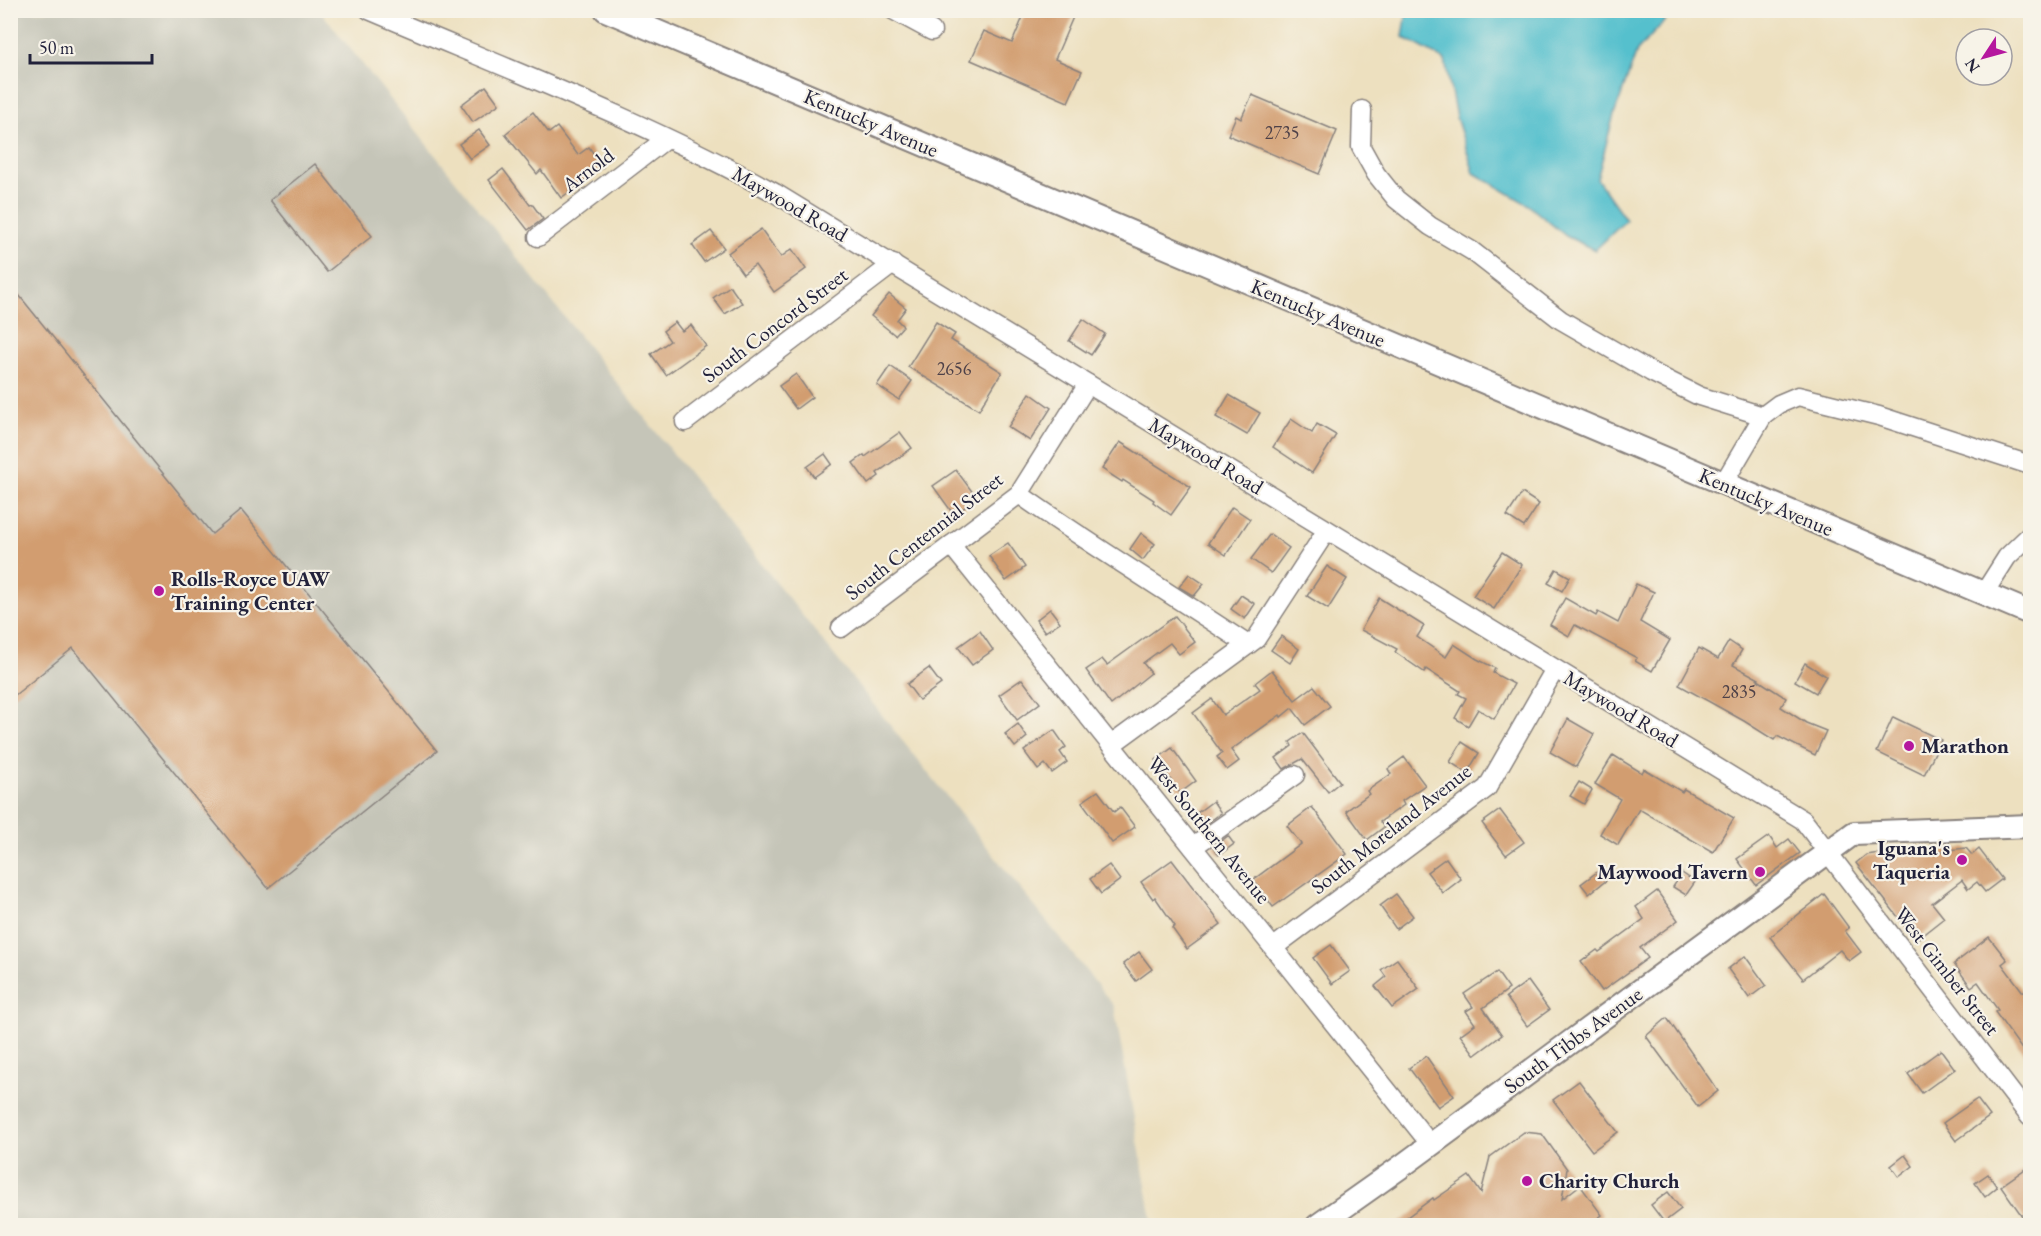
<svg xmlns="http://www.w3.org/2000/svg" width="2041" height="1236" font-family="'EB Garamond',serif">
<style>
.industrial{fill:#c5c5b8}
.water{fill:#54c0cd;stroke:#3b7184;stroke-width:1.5}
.building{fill:#d29d6f}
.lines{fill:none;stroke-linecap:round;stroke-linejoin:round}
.minor-casing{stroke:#88817d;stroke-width:21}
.major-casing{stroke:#88817d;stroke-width:26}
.minor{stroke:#fff;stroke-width:18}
.major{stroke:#fff;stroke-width:22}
.poi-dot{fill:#b5179e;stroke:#f7f3e8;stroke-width:2}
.labels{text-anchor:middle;stroke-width:4.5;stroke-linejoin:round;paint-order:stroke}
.number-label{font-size:18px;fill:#4e4148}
.street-label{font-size:21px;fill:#22223b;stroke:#f7f3e8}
.poi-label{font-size:21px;font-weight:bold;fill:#22223b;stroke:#f7f3e8;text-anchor:start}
</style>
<rect width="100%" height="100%" fill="#f7f3e8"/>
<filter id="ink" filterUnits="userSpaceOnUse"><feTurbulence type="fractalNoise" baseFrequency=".0167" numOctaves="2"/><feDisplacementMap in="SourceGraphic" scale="12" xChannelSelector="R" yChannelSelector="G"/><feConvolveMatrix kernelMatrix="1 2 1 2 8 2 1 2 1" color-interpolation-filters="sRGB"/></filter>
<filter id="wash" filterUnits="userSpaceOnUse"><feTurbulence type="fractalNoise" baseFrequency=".008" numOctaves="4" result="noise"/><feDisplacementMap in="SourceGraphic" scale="24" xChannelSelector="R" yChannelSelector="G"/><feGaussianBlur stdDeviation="1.35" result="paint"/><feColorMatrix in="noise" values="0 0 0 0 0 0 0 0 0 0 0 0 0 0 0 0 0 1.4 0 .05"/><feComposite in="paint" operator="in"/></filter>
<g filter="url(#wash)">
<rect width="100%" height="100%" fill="#ede0bf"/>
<polygon class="industrial" points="318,10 321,12 1114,1006 1153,1225 11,1225 10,11"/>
<polygon class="water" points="1407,11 1674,11 1637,51 1613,118 1597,179 1626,220 1595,250 1566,236 1527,204 1474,173 1456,117 1445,60 1403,37"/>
<g id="blocks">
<g class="building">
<polygon points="1026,10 1076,10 1055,59 1082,71 1068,102 971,60 984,31 1012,43"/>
<polygon points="486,86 499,104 473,122 461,105"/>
<polygon points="1252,95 1337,131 1319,174 1228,135 1236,116 1241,119"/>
<polygon points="533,112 549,133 557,127 578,155 589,147 603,167 561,198 541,170 537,174 505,134"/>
<polygon points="479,130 490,145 470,159 459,144"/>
<polygon points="315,164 372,236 327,272 270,200"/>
<polygon points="503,169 530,205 532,204 543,219 528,230 489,180"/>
<polygon points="761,229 781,257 792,249 806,269 774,292 755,265 743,274 728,253"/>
<polygon points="711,231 724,248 704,262 692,245"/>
<polygon points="10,284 212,534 241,510 437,751 268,888 73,648 10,699"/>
<polygon points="730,286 742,303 725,314 713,298"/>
<polygon points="889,294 906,308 897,320 903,326 895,335 871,316"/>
<polygon points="1083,319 1105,334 1091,355 1069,341"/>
<polygon points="675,322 682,331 691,325 706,346 666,375 651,354 670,341 663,331"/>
<polygon points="936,322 955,334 951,340 1002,372 979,410 908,367"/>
<polygon points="890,366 912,381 899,400 877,385"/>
<polygon points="796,374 812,397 796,409 779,386"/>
<polygon points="1030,393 1051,408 1030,441 1008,427"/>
<polygon points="1229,395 1260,413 1247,435 1216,417"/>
<polygon points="1291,419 1312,433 1317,424 1336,435 1312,473 1273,447"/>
<polygon points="900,432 912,448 877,473 879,476 868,484 853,463 864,455 865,457"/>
<polygon points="1120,442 1191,487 1171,515 1153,502 1154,500 1123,480 1122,482 1102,469"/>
<polygon points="825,454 832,464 814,477 807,467"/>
<polygon points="956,470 977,498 954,515 933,486"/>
<polygon points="1522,493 1539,504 1524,527 1507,516"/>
<polygon points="1232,507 1250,519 1226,555 1208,543"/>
<polygon points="1141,533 1155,544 1143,560 1130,549"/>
<polygon points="1270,534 1289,548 1271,573 1251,559"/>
<polygon points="1008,543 1025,567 1006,581 989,556"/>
<polygon points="1502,552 1522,565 1494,609 1473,596"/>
<polygon points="1327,566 1347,579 1328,609 1307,596"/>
<polygon points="1556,569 1570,577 1562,591 1548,583"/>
<polygon points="1189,574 1204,584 1194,596 1179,587"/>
<polygon points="1636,584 1654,592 1640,622 1670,640 1652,671 1635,661 1637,658 1575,625 1569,636 1550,625 1565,598 1596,616 1598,612 1618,623"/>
<polygon points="1241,595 1255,604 1245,619 1231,609"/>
<polygon points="1379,598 1424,626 1417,637 1446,657 1454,644 1477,659 1495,668 1493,673 1514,684 1494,719 1478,709 1468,726 1455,718 1466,698 1458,694 1460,691 1426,669 1424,672 1395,652 1397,649 1361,630"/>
<polygon points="1050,609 1060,622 1045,632 1036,620"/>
<polygon points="1175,616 1195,642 1179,654 1170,643 1143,663 1151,673 1111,705 1086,670 1102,659 1107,665"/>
<polygon points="980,631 993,650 972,665 958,647"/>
<polygon points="1281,636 1299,649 1290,663 1271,650"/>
<polygon points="1729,641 1742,650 1733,665 1759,679 1758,680 1786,698 1781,707 1806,723 1826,731 1815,755 1777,736 1774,740 1744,721 1679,685 1699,648 1718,659"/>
<polygon points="1805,663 1826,676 1816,693 1795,681"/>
<polygon points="929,668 941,684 919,700 907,684"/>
<polygon points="1272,670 1295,700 1314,686 1330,706 1305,725 1292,708 1281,717 1280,715 1231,750 1239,761 1227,770 1217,757 1222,753 1193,713 1212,699 1223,715 1260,689 1255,683"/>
<polygon points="1022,679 1040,703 1017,720 999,695"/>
<polygon points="1893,717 1941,740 1924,775 1877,752"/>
<polygon points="1568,719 1594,734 1576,767 1550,752"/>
<polygon points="1018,724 1027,737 1015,747 1005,734"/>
<polygon points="1054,730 1066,747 1060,752 1067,762 1052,773 1045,764 1038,770 1024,751"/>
<polygon points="1303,733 1340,782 1328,792 1302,759 1284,769 1276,758 1292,746 1290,742"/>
<polygon points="1462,742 1479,753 1467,773 1450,762"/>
<polygon points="1172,748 1196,781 1180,793 1156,760"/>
<polygon points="1613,755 1642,773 1644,769 1682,792 1684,789 1734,818 1713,852 1639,809 1618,845 1600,834 1620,799 1595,784"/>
<polygon points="1404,757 1425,785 1402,801 1404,805 1380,822 1384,827 1367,840 1346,811 1369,794 1367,791 1391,774 1388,769"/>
<polygon points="1579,782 1592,790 1584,804 1570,796"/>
<polygon points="1098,791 1114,812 1120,807 1135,827 1112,843 1082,802"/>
<polygon points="1213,801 1221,813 1205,825 1197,813"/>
<polygon points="1312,807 1347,854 1273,907 1253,880 1301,844 1287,826"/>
<polygon points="1500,810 1524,842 1506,855 1482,823"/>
<polygon points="1228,836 1234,844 1219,855 1213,847"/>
<polygon points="1769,836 1777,848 1789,839 1800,853 1756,885 1737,859"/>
<polygon points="1966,848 1972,855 1979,849 2002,879 1985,892 1977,882 1968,889 1962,880 1932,903 1944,918 1916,940 1856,863 1866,855 1880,853 1884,858"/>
<polygon points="1446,858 1461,879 1443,893 1427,872"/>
<polygon points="1172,860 1221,924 1187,949 1172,928 1175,926 1155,897 1153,899 1141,882"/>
<polygon points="1109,865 1120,880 1101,894 1090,879"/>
<polygon points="1601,869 1608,879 1589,894 1581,884"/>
<polygon points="1682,873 1695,882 1686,895 1673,887"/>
<polygon points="1657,891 1678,920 1640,948 1648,958 1602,991 1581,962 1597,950 1599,952 1644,919 1636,907"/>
<polygon points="1396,894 1413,916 1396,929 1380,906"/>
<polygon points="1824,894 1849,928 1845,931 1861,952 1849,961 1840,950 1803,979 1770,937"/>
<polygon points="1989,937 2007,960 2002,964 2023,992 2025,990 2031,998 2031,1062 1995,1012 1998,1010 1978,982 1971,987 1954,964"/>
<polygon points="1331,945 1350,971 1332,984 1313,958"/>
<polygon points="1139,952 1152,969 1136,981 1123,964"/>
<polygon points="1745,956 1766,985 1749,998 1728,969"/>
<polygon points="1397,959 1419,989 1392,1008 1375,986 1386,977 1381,970"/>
<polygon points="1497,972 1509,989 1483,1008 1502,1035 1475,1055 1460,1035 1475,1024 1466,1011 1473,1007 1464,994"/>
<polygon points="1528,981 1549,1010 1527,1026 1506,997"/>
<polygon points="1667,1018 1718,1091 1698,1107 1646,1036"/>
<polygon points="1941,1050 1955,1069 1922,1093 1908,1074"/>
<polygon points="1426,1056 1454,1096 1438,1107 1409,1068"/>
<polygon points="1579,1081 1618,1132 1592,1151 1553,1100"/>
<polygon points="1977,1099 1990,1116 1956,1141 1943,1123"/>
<polygon points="1524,1132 1542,1134 1567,1169 1562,1199 1580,1185 1602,1215 1587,1226 1395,1226 1433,1198 1434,1200 1469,1176 1481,1193 1490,1157"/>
<polygon points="1905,1155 1913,1166 1899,1177 1891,1166"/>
<polygon points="2031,1165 2031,1226 2029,1226 2001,1186"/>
<polygon points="1988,1174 1997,1187 1985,1197 1975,1183"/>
<polygon points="1668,1192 1681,1209 1664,1222 1651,1205"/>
</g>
</g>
</g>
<g filter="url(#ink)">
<use href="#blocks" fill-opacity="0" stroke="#88817d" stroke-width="1.5"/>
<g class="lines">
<defs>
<g id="minor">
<path d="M369,10C505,68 645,121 775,193L1803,820L2030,1117"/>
<polyline points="893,10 932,31"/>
<polyline points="1362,110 1361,147 1376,174 1396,199 1430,226 1472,251 1561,320 1651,372 1699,396 1763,416"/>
<polyline points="538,237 666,139"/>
<polyline points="685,422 893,264"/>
<polyline points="1723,484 1763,416 1779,404 1798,396 1879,416 2030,465"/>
<path d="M1019,494C1093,547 1172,594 1248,645"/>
<polyline points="951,545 1431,1145"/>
<polyline points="1984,593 2007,557 2030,535"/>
<polyline points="841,628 1019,494 1088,384"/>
<polyline points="1111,745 1256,639 1327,530"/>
<polyline points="1193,847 1295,775"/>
<polyline points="1274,947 1487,788 1555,669"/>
</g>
<g id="major">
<polyline points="606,10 2030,613"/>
<polyline points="1317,1226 1402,1166 1854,833 2030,826"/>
</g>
</defs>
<use href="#minor" class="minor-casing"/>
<use href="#major" class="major-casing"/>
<use href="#minor" class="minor"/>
<use href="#major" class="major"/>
</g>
</g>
<g class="poi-dot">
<circle cx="159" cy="591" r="6"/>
<circle cx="1909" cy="746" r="6"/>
<circle cx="1962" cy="860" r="6"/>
<circle cx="1760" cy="872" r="6"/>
<circle cx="1527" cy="1181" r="6"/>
</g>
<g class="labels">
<g class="number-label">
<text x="1282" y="139">2735</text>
<text x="954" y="375">2656</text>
<text x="1739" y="698">2835</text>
</g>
<g class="street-label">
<text transform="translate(871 123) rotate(23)" y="7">Kentucky Avenue</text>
<text transform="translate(588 170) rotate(-37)" y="7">Arnold</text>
<text transform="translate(790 204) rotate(30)" y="7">Maywood Road</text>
<text transform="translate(1318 313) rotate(23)" y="7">Kentucky Avenue</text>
<text transform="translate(775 325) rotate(-37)" y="7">South Concord Street</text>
<text transform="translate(1206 456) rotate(31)" y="7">Maywood Road</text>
<text transform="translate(1766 502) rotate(23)" y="7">Kentucky Avenue</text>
<text transform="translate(924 536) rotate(-38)" y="7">South Centennial Street</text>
<text transform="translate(1621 709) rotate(31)" y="7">Maywood Road</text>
<text transform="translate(1391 829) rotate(-38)" y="7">South Moreland Avenue</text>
<text transform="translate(1209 830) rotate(51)" y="7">West Southern Avenue</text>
<text transform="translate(1947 971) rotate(52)" y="7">West Gimber Street</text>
<text transform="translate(1573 1040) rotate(-36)" y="7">South Tibbs Avenue</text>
</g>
<g class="poi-label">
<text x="171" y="586">Rolls-Royce UAW<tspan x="171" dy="24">Training Center</tspan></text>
<text x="1921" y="753">Marathon</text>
<text x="1950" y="855" text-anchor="end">Iguana's<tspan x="1950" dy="24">Taqueria</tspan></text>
<text x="1748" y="879" text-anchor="end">Maywood Tavern</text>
<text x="1539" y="1188">Charity Church</text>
</g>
</g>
<rect width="2041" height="1236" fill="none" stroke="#f7f3e8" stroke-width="36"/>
<g transform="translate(1984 57) rotate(234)"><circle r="28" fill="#f7f3e8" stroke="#a29fa3" stroke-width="1.5"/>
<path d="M0-4.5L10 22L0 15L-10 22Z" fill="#b5179e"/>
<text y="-9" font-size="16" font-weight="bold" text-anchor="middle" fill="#22223b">N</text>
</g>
<path d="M30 54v9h122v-9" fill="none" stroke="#22223b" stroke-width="3"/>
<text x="39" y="54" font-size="18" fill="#22223b" stroke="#f7f3e8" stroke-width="4.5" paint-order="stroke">50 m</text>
</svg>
